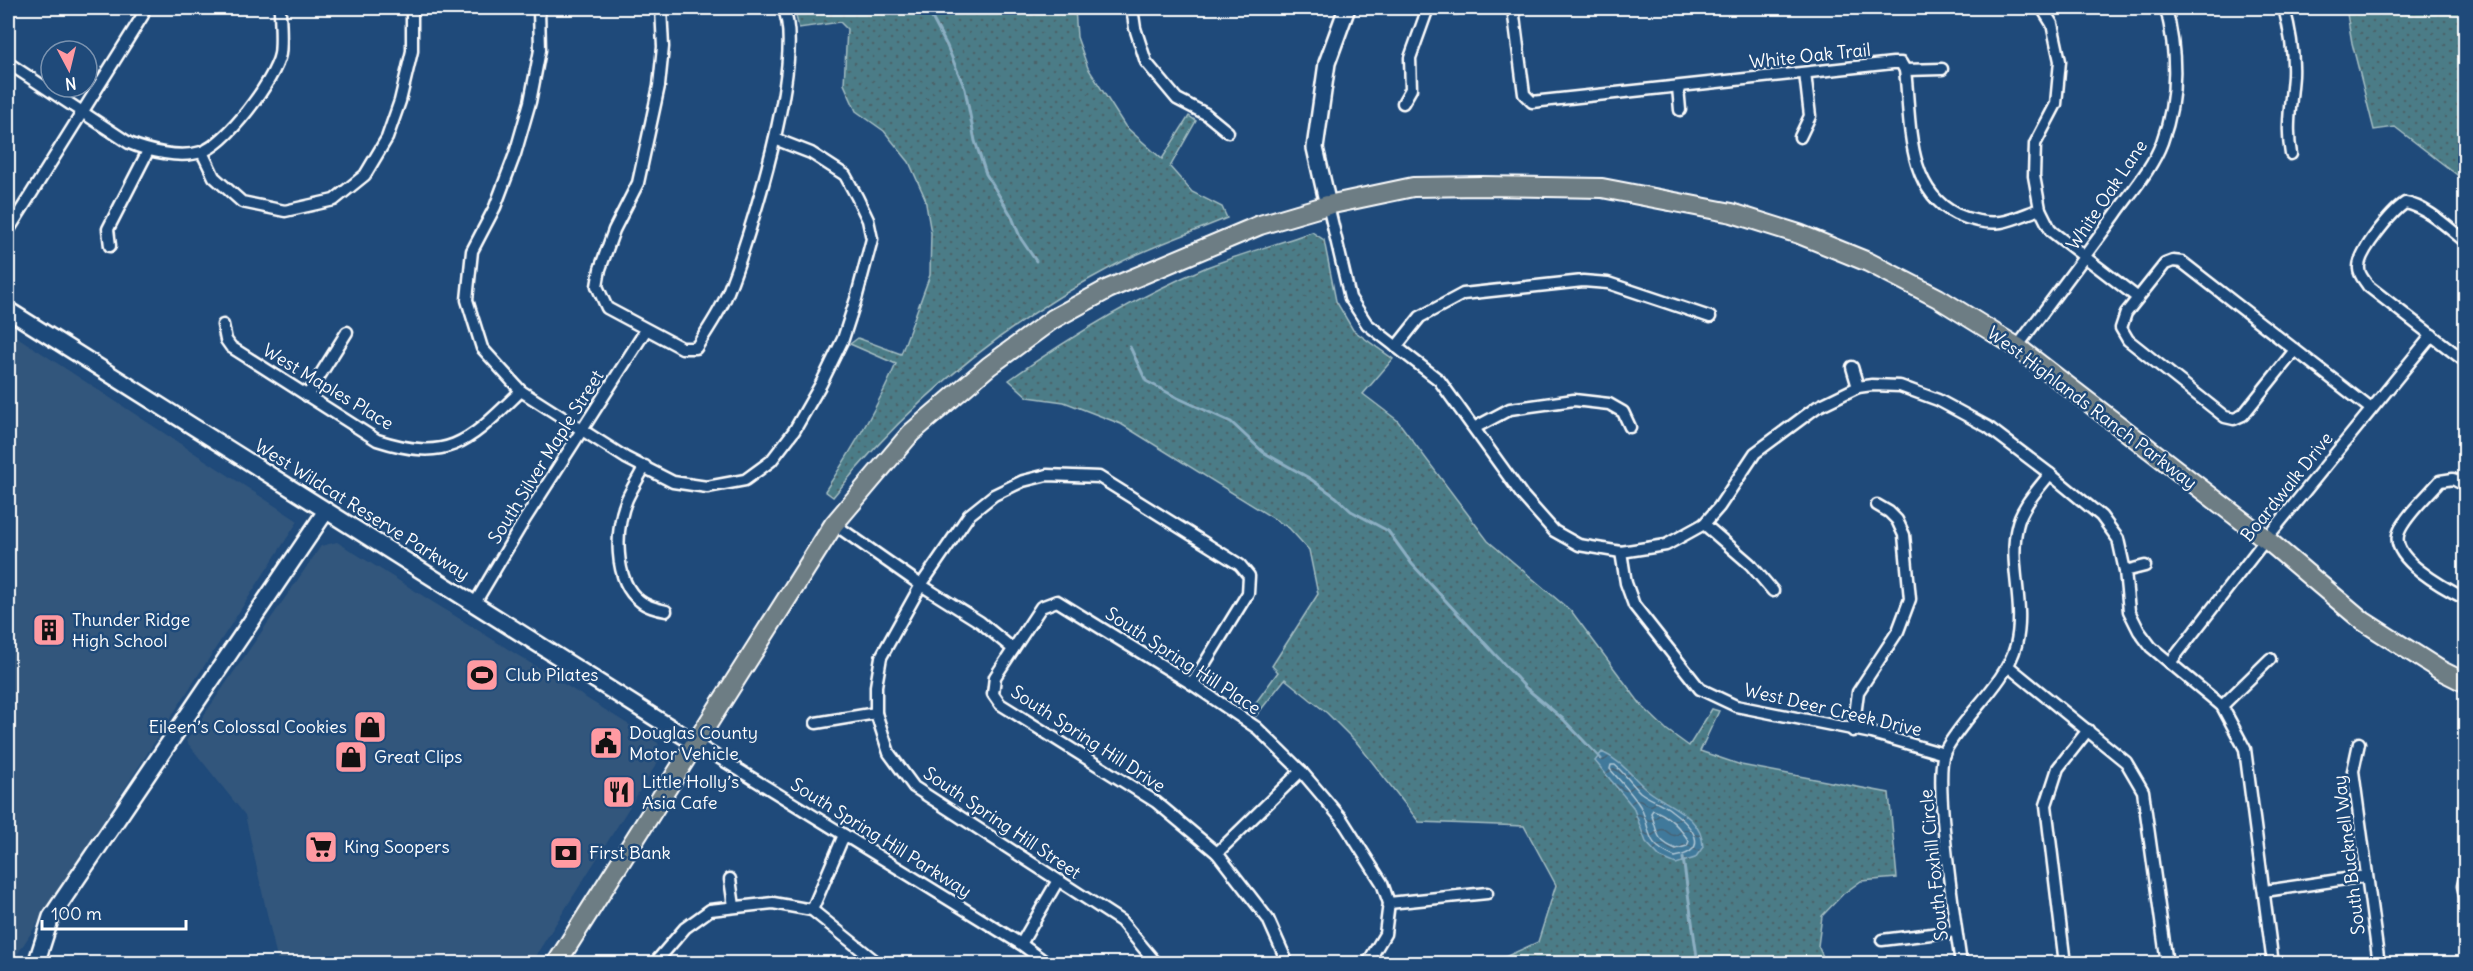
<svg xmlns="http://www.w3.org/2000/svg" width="2473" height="971" font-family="Delius,sans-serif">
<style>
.built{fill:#32567c}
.grass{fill:url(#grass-dots);stroke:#a5bec3;stroke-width:1.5}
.water{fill:url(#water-waves);stroke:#8cafc3;stroke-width:1.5}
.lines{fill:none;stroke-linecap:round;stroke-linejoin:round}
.shore{stroke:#b3c9d7;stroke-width:1.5}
.stream{stroke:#8cafc3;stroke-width:3}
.street-casing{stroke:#fff;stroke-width:15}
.secondary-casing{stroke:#fff;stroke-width:20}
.primary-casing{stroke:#fff;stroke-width:22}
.street{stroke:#1f4a7a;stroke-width:10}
.secondary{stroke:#1f4a7a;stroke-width:15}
.primary{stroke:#6d7d84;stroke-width:18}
.labels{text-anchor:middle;stroke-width:5;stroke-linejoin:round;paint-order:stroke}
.street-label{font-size:18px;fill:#fff;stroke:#1f4a7a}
.poi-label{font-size:18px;fill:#fff;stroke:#1f4a7a;text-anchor:start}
</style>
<defs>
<pattern id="grass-dots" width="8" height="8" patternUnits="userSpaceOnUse" patternTransform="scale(1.5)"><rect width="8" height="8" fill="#4b7c87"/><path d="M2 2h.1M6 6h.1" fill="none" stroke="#4c646a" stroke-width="1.8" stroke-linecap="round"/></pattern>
<pattern id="water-waves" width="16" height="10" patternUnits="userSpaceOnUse" patternTransform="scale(1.5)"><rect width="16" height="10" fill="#40799b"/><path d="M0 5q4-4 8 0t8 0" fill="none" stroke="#466274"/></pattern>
</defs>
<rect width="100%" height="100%" fill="#1f4a7a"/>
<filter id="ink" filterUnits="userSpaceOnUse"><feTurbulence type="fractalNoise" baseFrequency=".0167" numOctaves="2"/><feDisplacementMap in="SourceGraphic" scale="12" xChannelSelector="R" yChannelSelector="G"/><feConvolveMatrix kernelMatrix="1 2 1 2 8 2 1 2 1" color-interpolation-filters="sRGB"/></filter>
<g filter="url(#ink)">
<g class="built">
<polygon points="8,331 298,521 11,964 8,963"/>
<polygon points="337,542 658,743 661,757 531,963 278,963 245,815 186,741 321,546"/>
</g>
<g class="grass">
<path d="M794,8H1075L1077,37L1088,68L1125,126L1162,159L1189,116L1196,121L1170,167L1192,192L1222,207L1227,218C1191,233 1152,246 1117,264C1007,322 911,399 833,497L825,491C852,450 877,409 896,364L850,344L858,338L901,354L930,275L931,233L925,198L909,162L884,131L856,111L844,84L847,29L840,22L799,28Z"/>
<polygon points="2346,8 2465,8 2465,181 2395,127 2374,130 2352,43"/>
<path d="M1312,232L1324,240L1336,301L1353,330L1393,359L1363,394L1397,420L1488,541L1572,612L1642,706L1667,730L1689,746L1712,709L1719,711L1700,751L1741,765L1889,793L1897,878L1861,881L1843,894L1822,916L1818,946L1826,963H1481L1505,957L1538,942L1556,885L1524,826L1419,822L1358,744L1327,713L1285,679L1256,716L1249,712L1278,672L1272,666L1318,594L1309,550L1289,528L1121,424L1064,402L1028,397L1009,380C1071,336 1136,297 1207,267C1241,254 1277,244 1312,232Z"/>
</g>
<path class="water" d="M1602,752C1621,761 1630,774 1644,787C1664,806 1702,813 1703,847L1695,858L1676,864L1660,857L1646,842L1633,807L1595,761Z"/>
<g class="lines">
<g class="shore">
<path d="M1611,765H1615C1624,773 1631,783 1640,792C1650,800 1663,803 1672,811C1692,826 1712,850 1675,857C1642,843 1653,831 1640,806C1632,793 1620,781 1610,769Z"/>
<path d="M1653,810C1669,815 1679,827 1689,841L1687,846L1676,849C1654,840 1658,831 1651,813Z"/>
</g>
<g class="stream">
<polyline points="924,8 930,14 947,46 965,89 975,141 986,174 1011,215 1021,239 1036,261"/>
<polyline points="1130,347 1146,381 1178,398 1231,422 1263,452 1309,478 1336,497 1351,511 1388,531 1412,564 1526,688 1563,719 1601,759"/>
<polyline points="1683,858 1698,964"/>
</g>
<defs>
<g id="street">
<polyline points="539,8 540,50 530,102 515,154 495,207 472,251 467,300 482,348 521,391 626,458 673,482 707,487 745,480 771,461 794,431 821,384 843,339 856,299 872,239 868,220 857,197 845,175 811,153 775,139"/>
<path d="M661,8L663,47L659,86L638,183L614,230L600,269L597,286L607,308L682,348H696C707,330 721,311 728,292C749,240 807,55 783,8"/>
<polyline points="1132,8 1135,28 1146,62 1177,99 1206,114 1228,132"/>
<polyline points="1451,8 1457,8"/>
<polyline points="1513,8 1524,94 1532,102 1893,63 1901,63 1905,70 1942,69"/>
<polyline points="2042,8 2052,24 2060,61 2056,104 2035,144 2034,176 2040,209 2051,231 2138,298"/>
<path d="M2284,8C2290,30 2294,53 2293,76C2291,103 2286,128 2291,154"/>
<path d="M8,63L129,143C148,151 180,159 201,152C226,145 275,80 280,54C282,39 280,22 280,8"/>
<path d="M1905,70C1911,119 1905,189 1956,214C1969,220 1987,224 2001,222C2014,220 2028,213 2040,209"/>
<polyline points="1678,87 1680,110"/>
<polyline points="1403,103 1411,89 1410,58 1428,8"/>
<polyline points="1800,137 1810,116 1805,73"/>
<polyline points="202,152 214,177 242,202 285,211 334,200 365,175 387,138 400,101 412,51 412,8"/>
<polyline points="1328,205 1350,298 1367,324 1439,380 1522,495 1554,531 1579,545 1621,552 1666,545 1704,524 1719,507 1755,453 1817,407 1858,387 1872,385 1900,386 1938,400 1988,427 2050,474 2101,516 2118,539 2125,571 2129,611 2139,631 2151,647 2222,706 2245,749 2273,964"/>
<polyline points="8,231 143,15"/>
<path d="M2466,242C2448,228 2428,207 2405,203C2392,212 2357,253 2359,269C2359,275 2365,281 2368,286L2466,362"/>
<polyline points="110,246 108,229 148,151"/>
<path d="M223,325L226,340L231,347L377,440C451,464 470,440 521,391"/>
<polyline points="1396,347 1420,317 1463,294 1583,281 1608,283 1710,317"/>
<path d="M2017,347C2050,303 2083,259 2115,215C2131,192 2152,169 2162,142C2178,99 2177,52 2166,8"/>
<polyline points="2295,350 2243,415 2234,419 2225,417 2128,340 2121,328 2126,313 2165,264 2173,261 2182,262 2371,409"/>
<polyline points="1852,367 1858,387"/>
<polyline points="307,396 347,332"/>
<polyline points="1476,427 1510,409 1574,400 1609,404 1623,412 1630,427"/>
<path d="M645,466C639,477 632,488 627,499C615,527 613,581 640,601C647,607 657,609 666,611"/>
<path d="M2466,486L2453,479L2440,481C2428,495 2405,516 2399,532C2388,558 2446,589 2466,599"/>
<polyline points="834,524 921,585 980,622 1013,649"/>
<polyline points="1704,524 1750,564 1773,591"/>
<polyline points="1621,552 1626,583 1634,605 1700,689 1736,706 1872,733 1944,754"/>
<polyline points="2125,571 2145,566"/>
<polyline points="475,603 525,519 646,330"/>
<polyline points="2170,663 2266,539 2432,335"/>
<polyline points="2008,666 2126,762 2143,791 2167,964"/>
<polyline points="2222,706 2270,659"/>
<polyline points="816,723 876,713"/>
<polyline points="1853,731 1858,692 1898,631 1910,599 1904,535 1897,520 1889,512 1877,505"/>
<polyline points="695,743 1021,944 1048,964"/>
<polyline points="2359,743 2353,771 2379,964"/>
<polyline points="1217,853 1301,771"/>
<polyline points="2466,872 2463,886 2466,899"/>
<polyline points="730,879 734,906"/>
<polyline points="2265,891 2366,876"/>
<polyline points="1389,903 1487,893"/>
<polyline points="812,910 844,835"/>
<polyline points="1882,940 1956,931"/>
<polyline points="1021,944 1057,882"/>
<polyline points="654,964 685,928 710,910 773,903 812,910 879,964"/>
<polyline points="1157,964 1121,921 914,787 889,753 876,713 876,686 881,657 921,585 969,515 994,495 1023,481 1047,475 1099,477 1240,565 1249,576 1248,593 1192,684"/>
<polyline points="1288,964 1268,919 1217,853 1156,802 1000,704 993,694 995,677 1041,607 1057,601 1192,684 1257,728 1301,771 1341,818 1382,883 1389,903 1385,934 1367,964"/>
<path d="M1961,964C1956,927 1932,776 1945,751C1964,715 2006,684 2016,645C2026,604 2008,565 2017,527C2021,507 2038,489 2050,474"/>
<polyline points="2065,964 2046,805 2058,768 2088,730"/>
</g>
<g id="secondary">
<polyline points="1328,205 1315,148 1327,63 1347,8"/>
<polyline points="8,310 695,743"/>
<polyline points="36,964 51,917 326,511"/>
</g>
<polyline id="primary" points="556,964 834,524 911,433 989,366 1053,319 1108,289 1260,225 1328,205 1413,187 1481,186 1602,188 1732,213 1799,234 1868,262 1938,298 2017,347 2266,539 2363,621 2440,670 2466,683"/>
</defs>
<use href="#street" class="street-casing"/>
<use href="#secondary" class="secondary-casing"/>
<use href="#primary" class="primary-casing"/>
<use href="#street" class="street"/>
<use href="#secondary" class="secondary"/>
<use href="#primary" class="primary"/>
</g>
</g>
<defs>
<symbol id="building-square" viewBox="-11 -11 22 22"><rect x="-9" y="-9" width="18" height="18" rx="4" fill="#ff9aa2" stroke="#1f4a7a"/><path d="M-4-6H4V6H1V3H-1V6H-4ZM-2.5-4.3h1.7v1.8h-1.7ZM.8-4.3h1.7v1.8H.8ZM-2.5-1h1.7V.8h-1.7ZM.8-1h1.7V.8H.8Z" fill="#111"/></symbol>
<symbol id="stadium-square" viewBox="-11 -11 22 22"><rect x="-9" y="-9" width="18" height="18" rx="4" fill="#ff9aa2" stroke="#1f4a7a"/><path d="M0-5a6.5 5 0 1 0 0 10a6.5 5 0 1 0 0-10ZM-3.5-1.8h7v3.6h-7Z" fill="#111"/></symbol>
<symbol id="shop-square" viewBox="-11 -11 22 22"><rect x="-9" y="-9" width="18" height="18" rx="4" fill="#ff9aa2" stroke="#1f4a7a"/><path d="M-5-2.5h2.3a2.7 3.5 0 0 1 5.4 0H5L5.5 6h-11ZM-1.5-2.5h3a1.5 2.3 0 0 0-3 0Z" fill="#111"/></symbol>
<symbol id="civic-square" viewBox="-11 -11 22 22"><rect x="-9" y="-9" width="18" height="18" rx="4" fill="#ff9aa2" stroke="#1f4a7a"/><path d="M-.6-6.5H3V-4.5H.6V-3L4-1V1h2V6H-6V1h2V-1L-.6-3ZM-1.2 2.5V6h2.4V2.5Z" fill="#111"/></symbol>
<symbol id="restaurant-square" viewBox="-11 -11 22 22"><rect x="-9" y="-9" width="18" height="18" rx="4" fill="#ff9aa2" stroke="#1f4a7a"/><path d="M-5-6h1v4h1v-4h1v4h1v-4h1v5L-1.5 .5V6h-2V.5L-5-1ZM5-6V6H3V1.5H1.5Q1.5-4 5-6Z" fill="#111"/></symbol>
<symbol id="supermarket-square" viewBox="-11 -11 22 22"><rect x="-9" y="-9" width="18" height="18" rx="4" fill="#ff9aa2" stroke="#1f4a7a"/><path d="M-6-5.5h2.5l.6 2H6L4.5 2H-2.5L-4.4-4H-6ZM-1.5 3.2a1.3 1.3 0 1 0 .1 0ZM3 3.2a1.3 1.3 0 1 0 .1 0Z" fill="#111"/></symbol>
<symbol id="bank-square" viewBox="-11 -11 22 22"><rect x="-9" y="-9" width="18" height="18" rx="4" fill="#ff9aa2" stroke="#1f4a7a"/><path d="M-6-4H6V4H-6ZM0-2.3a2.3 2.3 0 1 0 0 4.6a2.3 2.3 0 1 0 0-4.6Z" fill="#111"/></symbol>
</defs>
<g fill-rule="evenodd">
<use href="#building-square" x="30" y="611" width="38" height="38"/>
<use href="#stadium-square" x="463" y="656" width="38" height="38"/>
<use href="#shop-square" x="351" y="708" width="38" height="38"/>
<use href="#civic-square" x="587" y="724" width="38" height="38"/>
<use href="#shop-square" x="332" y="738" width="38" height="38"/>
<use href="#restaurant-square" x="600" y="773" width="38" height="38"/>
<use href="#supermarket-square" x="302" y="828" width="38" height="38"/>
<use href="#bank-square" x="547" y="834" width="38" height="38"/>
</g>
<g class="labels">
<g class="street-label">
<text transform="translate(1810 56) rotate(-6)" y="6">White Oak Trail</text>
<text transform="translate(2107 195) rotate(-56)" y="6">White Oak Lane</text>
<text transform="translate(328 387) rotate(31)" y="6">West Maples Place</text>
<text transform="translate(2092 408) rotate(37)" y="6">West Highlands Ranch Parkway</text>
<text transform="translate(546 457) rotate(-58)" y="6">South Silver Maple Street</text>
<text transform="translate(2287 487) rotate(-51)" y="6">Boardwalk Drive</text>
<text transform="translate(362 510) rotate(32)" y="6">West Wildcat Reserve Parkway</text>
<text transform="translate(1183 661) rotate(33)" y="6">South Spring Hill Place</text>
<text transform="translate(1833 710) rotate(13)" y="6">West Deer Creek Drive</text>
<text transform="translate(1088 739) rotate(33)" y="6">South Spring Hill Drive</text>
<text transform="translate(1002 823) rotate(34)" y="6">South Spring Hill Street</text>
<text transform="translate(881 838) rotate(32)" y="6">South Spring Hill Parkway</text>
<text transform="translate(2349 855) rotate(-97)" y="6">South Bucknell Way</text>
<text transform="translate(1934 865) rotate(-96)" y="6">South Foxhill Circle</text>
</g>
<g class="poi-label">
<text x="72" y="626">Thunder Ridge<tspan x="72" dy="21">High School</tspan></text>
<text x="505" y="681">Club Pilates</text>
<text x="347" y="733" text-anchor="end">Eileen’s Colossal Cookies</text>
<text x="629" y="739">Douglas County<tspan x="629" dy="21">Motor Vehicle</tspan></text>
<text x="374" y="763">Great Clips</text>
<text x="642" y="788">Little Holly’s<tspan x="642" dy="21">Asia Cafe</tspan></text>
<text x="344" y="853">King Soopers</text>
<text x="589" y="859">First Bank</text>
</g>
</g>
<rect width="2473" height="971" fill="none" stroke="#1f4a7a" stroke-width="30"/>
<rect x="15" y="15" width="2443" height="941" fill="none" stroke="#fff" stroke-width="2" filter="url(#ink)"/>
<g transform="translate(69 69) rotate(173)"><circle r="28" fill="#1f4a7a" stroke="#7992af" stroke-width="1.5"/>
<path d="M0-4.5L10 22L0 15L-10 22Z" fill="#ff9aa2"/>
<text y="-9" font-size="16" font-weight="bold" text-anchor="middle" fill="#ffffff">N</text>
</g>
<path d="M42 920v9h144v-9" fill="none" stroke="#ffffff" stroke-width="3"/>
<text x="51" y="920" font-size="18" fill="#ffffff" stroke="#1f4a7a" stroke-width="4.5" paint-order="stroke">100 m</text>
</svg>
